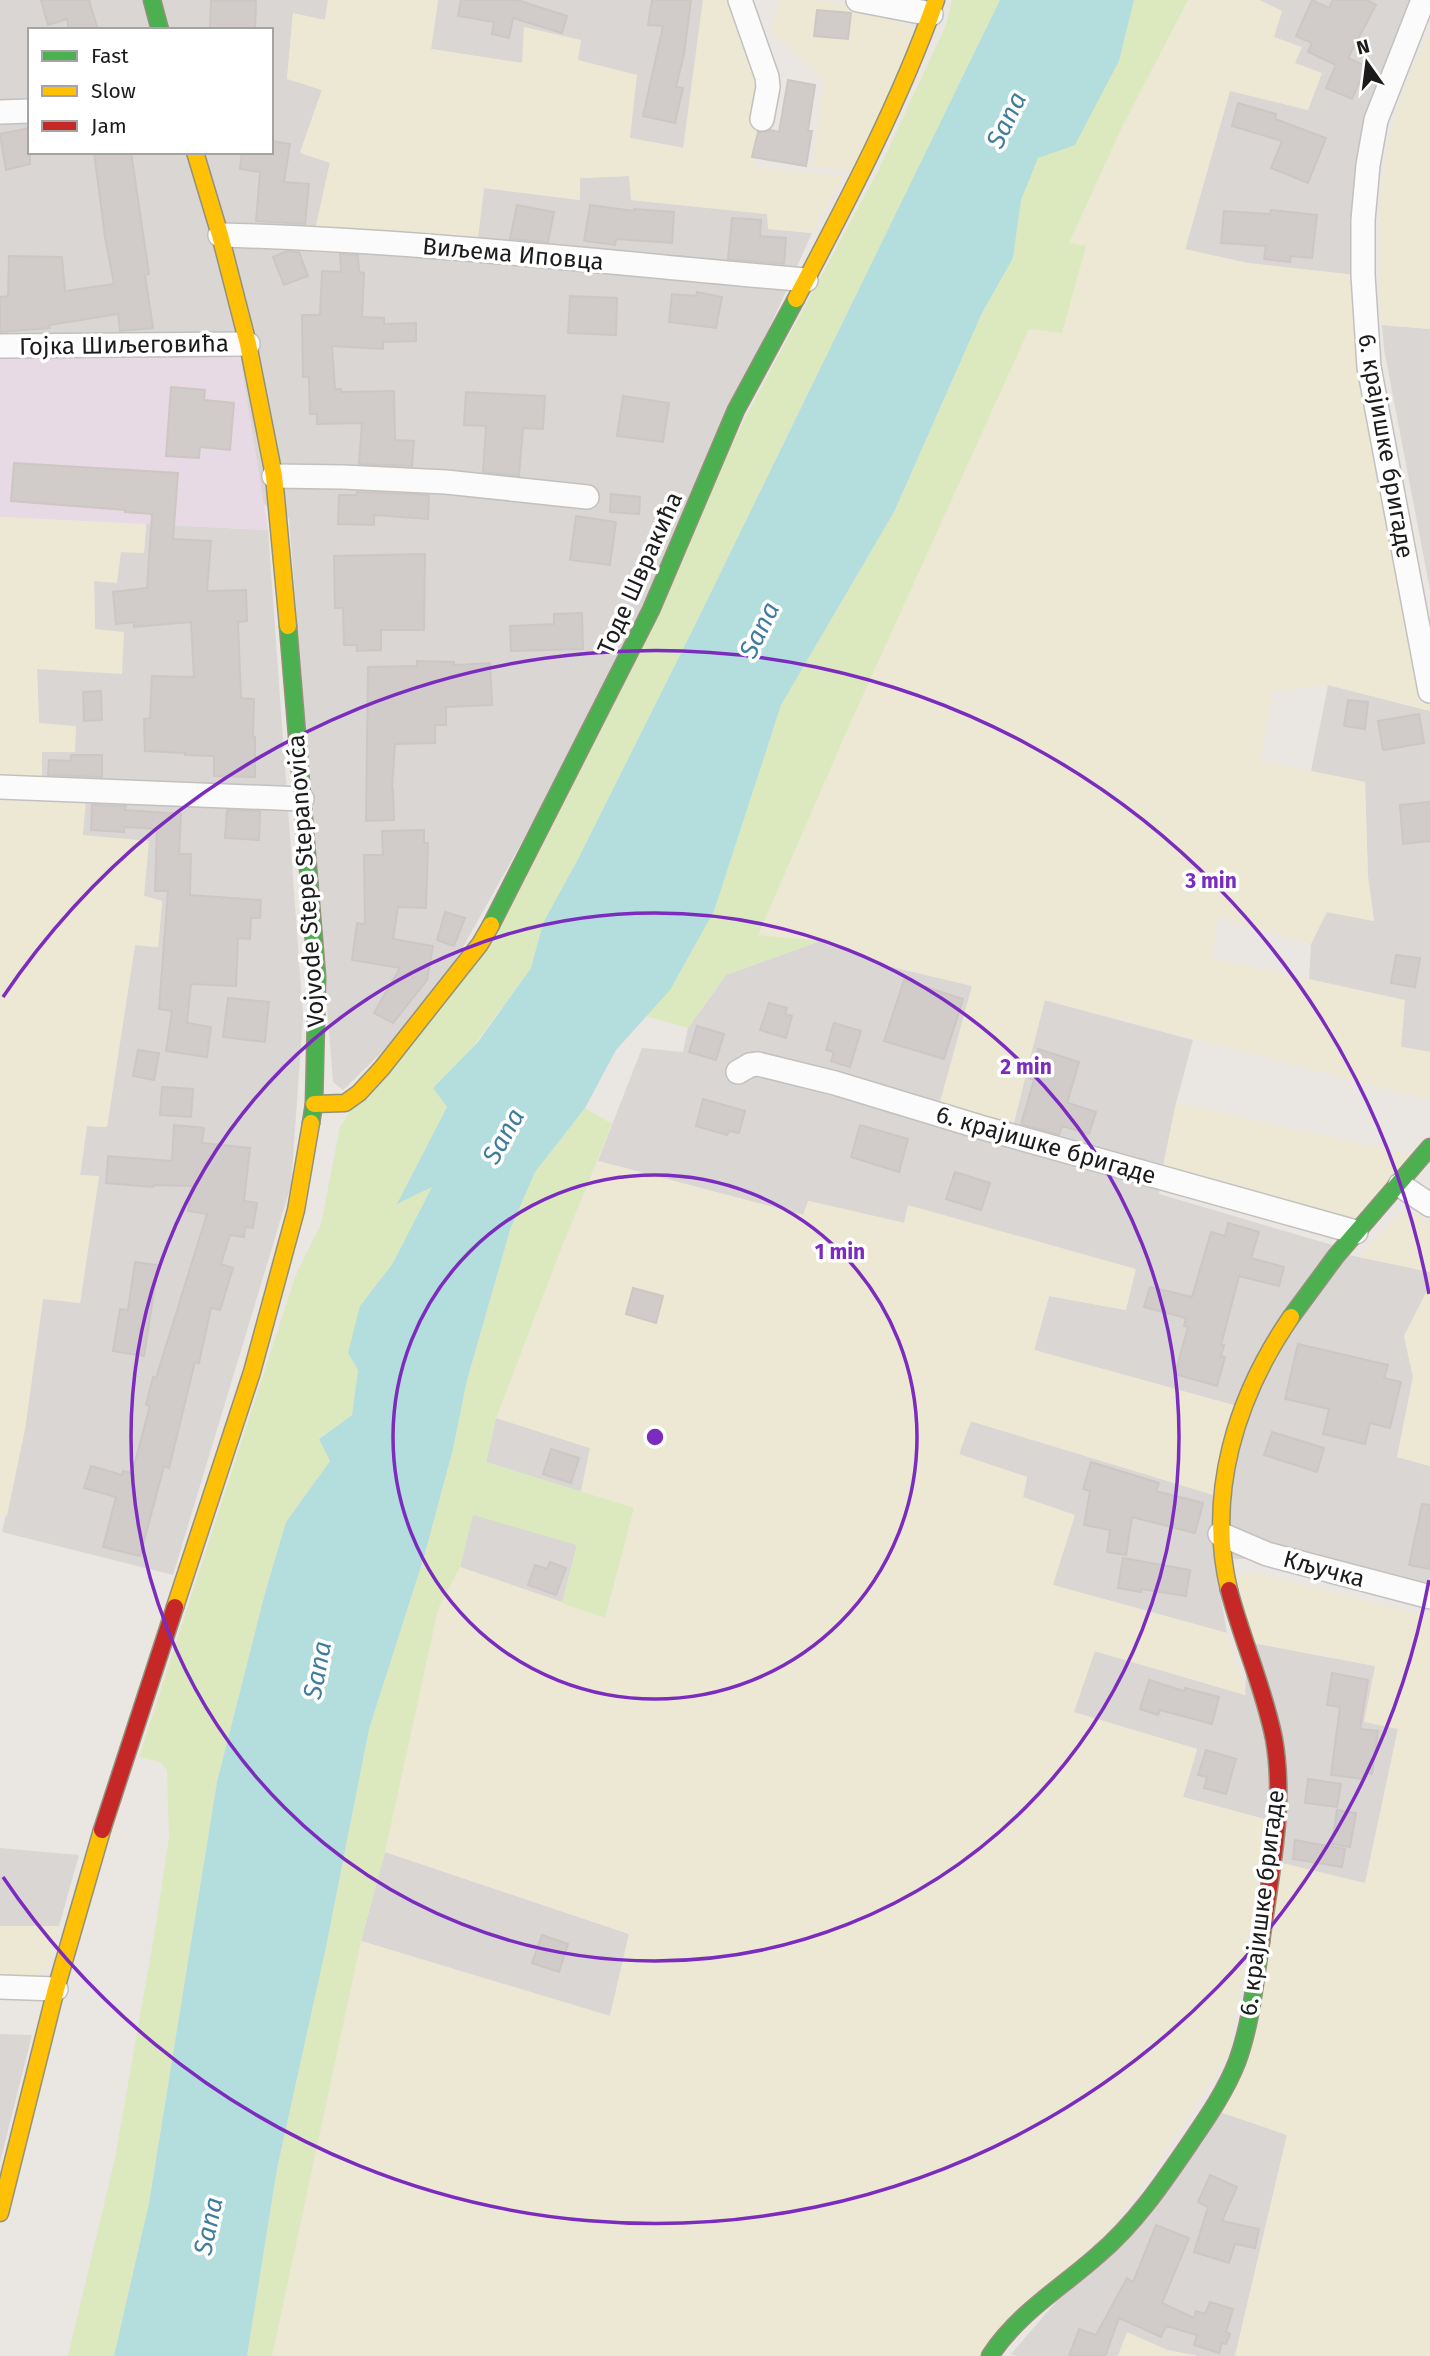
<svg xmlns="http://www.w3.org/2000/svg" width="1430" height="2356" font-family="'Fira Sans',sans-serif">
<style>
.residential{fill:#d9d6d4;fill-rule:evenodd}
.industrial{fill:#e8dae4}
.farmland{fill:#ece8d4}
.grass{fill:#dce9bf}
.water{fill:#b4ddde}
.building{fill:#d1ccc9;stroke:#cdc7c4;stroke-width:2}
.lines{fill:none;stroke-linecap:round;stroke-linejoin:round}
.street-casing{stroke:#c2c1bf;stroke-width:26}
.fast-casing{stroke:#94917a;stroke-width:19}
.slow-casing{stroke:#94917a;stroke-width:19}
.jam-casing{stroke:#94917a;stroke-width:19}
.street{stroke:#fcfbfb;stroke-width:23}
.fast{stroke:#4caf50;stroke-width:16}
.slow{stroke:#ffc107;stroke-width:16}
.jam{stroke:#c62828;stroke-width:16}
.ring{fill:none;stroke:#7b2cbf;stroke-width:3.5}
.labels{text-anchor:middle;stroke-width:7;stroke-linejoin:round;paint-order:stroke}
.street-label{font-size:24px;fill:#1b1b1b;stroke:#fff}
.water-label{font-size:26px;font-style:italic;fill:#407d9d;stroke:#fff}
.centre{fill:#7b2cbf;stroke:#fff;stroke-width:3.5}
.ring-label{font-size:21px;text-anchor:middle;font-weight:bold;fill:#7b2cbf;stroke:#fff;stroke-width:7;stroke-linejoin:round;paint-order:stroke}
</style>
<rect width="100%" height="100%" fill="#eae6e2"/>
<g class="residential">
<path d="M0,0H328L325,20L293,14L287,78L322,90L300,152L330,162L316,226L477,244L484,188L580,200V178L629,176L632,200L767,214L769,229L812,233L605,694L431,1004L343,1090L333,1082L289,518L0,356ZM30,30H271V152H30Z"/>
<polygon points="438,0 703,0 684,148 630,138 577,60 581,40 522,63 431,49"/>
<polygon points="1259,0 1413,0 1384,71 1364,276 1248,263 1185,250 1230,90 1308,110 1321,73 1294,63 1273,37 1282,11"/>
<polygon points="1382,325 1430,329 1430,590 1384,349"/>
<polygon points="146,524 268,530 303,1017 291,1185 173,1575 2,1532 25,1429 43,1298 80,1303 99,1177 80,1175 87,1126 107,1127 135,945 158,947 162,901 143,896 82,835 41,784 42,751 76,727 39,724 37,669 95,629 94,581 121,552 144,553"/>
<polygon points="1328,685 1430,711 1430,1052 1401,1047 1309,980 1311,944 1326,912 1374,921 1368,877 1365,782 1311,771"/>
<polygon points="820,941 888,966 973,986 936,1116 1009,1144 1044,1000 1193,1040 1176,1103 1161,1176 1159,1194 1339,1247 1335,1252 1430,1272 1430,1285 1404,1336 1413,1377 1397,1457 1430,1466 1430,1602 1252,1559 1214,1559 1227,1633 1053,1585 1023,1497 1027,1477 959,1455 970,1421 1217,1496 1237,1406 1034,1350 1049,1296 1126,1310 908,1206 905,1223 809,1201 804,1215 598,1161 642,1048 683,1052 688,1028 726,975"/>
<polygon points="496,1418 590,1448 581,1492 486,1462"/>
<polygon points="473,1514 577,1545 562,1603 460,1567"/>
<polygon points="1248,1642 1375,1666 1398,1729 1365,1884 1278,1862 1268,1820 1183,1797 1197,1749 1073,1712 1094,1651 1245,1695"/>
<polygon points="0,1848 79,1855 59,1926 0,1926"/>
<polygon points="385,1852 629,1934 610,2016 361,1941"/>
<polygon points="0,2034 32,2035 0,2162"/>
<polygon points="1220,2112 1287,2135 1235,2356 1198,2356 1167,2350 1127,2333 1118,2356 1017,2356 1011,2354"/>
</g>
<polygon class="industrial" points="240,355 268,530 0,517 0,356"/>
<g class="farmland">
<polygon points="328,0 438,0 431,49 522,63 524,27 581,40 578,60 637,75 630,138 683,148 703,0 736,0 764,76 754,167 843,176 812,233 768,229 767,214 631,200 629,176 580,178 580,200 484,188 477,245 316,227 330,163 300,153 322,90 287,79 293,13 325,20"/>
<polygon points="780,0 816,0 858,8 922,32 853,171 812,166 824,80 772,32"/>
<polygon points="1188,0 1259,0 1282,11 1274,37 1302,47 1295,63 1322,73 1308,110 1230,91 1185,249 1248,263 1364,276 1430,677 1430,711 1328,685 1273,692 1260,761 1365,782 1368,877 1374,921 1327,912 1311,944 1218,917 1212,958 1405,1000 1401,1047 1430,1052 1430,1100 1045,1000 1008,1144 936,1117 972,986 888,966 820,941 758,935 849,726 1029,328 1061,333 1086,247 1069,244 1122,127"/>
<polygon points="1430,32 1430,329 1382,325 1379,276 1379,212 1387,146 1403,88"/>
<polygon points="0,517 146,524 144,553 121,552 117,583 94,581 95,629 124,632 122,674 37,669 39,723 76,726 75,752 42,752 42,784 87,788 83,835 149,841 144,896 162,901 158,947 135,945 107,1127 87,1126 80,1175 99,1176 80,1303 43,1299 25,1429 7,1516 0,1515"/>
<polygon points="1176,1103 1420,1156 1349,1237 1161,1176"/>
<polygon points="598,1161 803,1215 808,1201 904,1223 908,1205 1136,1269 1126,1310 1049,1296 1034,1350 1237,1406 1217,1496 971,1421 959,1454 1027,1477 1023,1497 1075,1515 1053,1585 1227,1633 1246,1695 1095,1651 1074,1712 1197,1749 1183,1797 1268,1820 1229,2056 1115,2224 981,2356 272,2356 361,1941 610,2016 629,1934 385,1852 438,1609 460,1567 606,1617 634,1508 581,1492 590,1448 496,1418 561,1249"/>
<polygon points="1399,1213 1415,1214 1430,1222 1430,1272 1359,1257"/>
<polygon points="1430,1285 1430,1466 1397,1457 1413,1377 1404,1336"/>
<polygon points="1258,1573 1430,1617 1430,2356 1235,2356 1287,2135 1220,2112 1278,1862 1365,1883 1398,1729 1364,1722 1375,1666 1248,1642 1238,1574"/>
<polygon points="0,1926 59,1926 51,1959 39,1975 22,1983 0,1982"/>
<polygon points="1127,2332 1167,2350 1198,2356 1118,2356"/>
</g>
<g class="grass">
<polygon points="952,0 1000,0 696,623 577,861 543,923 531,968 472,1048 433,1088 447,1107 398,1203 433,1186 393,1263 360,1306 358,1369 352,1415 319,1438 330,1461 286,1522 265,1593 217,1782 149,2203 114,2356 68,2356 115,2158 156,1925 169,1837 167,1770 160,1762 139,1757 295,1277 321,1224 340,1127 349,1113 438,1006 771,369 879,169 946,25"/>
<polygon points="1134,0 1188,0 1122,127 1069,243 1086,246 1062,333 1029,329 849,726 758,935 820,941 726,975 688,1028 647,1016 674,982 714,911 781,705 894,512 982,313 1013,258 1021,200 1038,157 1119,61"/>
<polygon points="585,1108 612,1124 561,1249 496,1418 486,1462 634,1508 605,1618 562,1603 577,1545 473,1515 460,1567 438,1609 385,1852 361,1941 272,2356 247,2356 277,2169 326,1947 369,1729 424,1557 453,1449 467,1380 510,1230 535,1172"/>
</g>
<polygon class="water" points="1000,0 1134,0 1119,61 1075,145 1038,158 1021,200 1013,258 982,313 894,512 781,705 714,911 670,990 616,1050 585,1108 535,1172 510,1230 467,1380 453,1449 424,1557 369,1729 326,1947 277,2169 247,2356 114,2356 149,2203 217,1782 265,1593 286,1522 330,1461 319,1439 352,1415 358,1370 348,1353 360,1306 393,1263 432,1187 397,1204 447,1107 433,1088 478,1042 531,968 543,923 577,861 696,623"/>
<g class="building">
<polygon points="41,0 89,0 98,30 69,30 67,19 48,25"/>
<polygon points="211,0 256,1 255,29 210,28"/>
<polygon points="461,0 517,0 567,16 562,33 513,18 509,38 492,34 494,22 458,16"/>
<polygon points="652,0 691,0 684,54 676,87 683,88 675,123 643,116 663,26 648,25"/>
<polygon points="1312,0 1329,8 1333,0 1367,0 1376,5 1348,58 1366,66 1352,99 1326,88 1336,65 1308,52 1312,43 1296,36"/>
<polygon points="817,10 851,13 848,39 814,36"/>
<polygon points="788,80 815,85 808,131 812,131 806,166 752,157 758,132 766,132 771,130 779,132"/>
<polygon points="1238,103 1276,114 1275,119 1326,138 1308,183 1271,168 1282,141 1232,126"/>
<polygon points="30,128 30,164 6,170 0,134"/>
<polygon points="271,141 290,144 284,182 309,184 305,224 256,221 260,172 240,169 242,152 271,152"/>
<polygon points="94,152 131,152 149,274 145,275 153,328 120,331 118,314 49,325 50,328 0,332 0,297 8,296 9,256 62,257 65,291 114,284 105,237"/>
<polygon points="517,205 554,212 548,242 510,239"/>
<polygon points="590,205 634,211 634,209 674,212 672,243 616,239 615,245 584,241"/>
<polygon points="1271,210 1317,215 1312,258 1291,256 1290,262 1264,259 1266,246 1221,243 1224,211 1270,214"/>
<polygon points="732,218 761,220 760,236 786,238 784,264 728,259"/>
<polygon points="287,251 299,252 308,276 284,285 273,257"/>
<polygon points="340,254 358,255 359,272 364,273 362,317 384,318 384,324 416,323 416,341 383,342 383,349 332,346 335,389 341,389 341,392 394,391 395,440 414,441 412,466 359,464 362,423 317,424 317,414 310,414 309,377 303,377 302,315 320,315 322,271 341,272"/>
<polygon points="697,292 722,297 716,328 669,322 672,294 696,296"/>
<polygon points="570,296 617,298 616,335 568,333"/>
<polygon points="171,387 205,390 204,400 234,403 230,450 200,447 199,458 166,456"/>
<polygon points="466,392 545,396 543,429 523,428 519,476 483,472 486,426 464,425"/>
<polygon points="623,396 669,403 663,442 617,436"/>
<polygon points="14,463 178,473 173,539 211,541 207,591 246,590 247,621 238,622 241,698 254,699 253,737 255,737 255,777 214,776 214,756 185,755 185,753 145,751 144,719 150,718 152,676 194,677 191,622 134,627 134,622 116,624 113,592 147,588 152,514 125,512 125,510 11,501"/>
<polygon points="357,492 429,495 428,519 374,515 374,525 338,524 339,495 357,495"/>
<polygon points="611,494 640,497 639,514 610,512"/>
<polygon points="576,516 616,522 610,565 570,560"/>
<polygon points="425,554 424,630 381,630 381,650 357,651 357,645 344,645 343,608 335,608 334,556"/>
<polygon points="582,613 583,649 511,651 510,626 554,624 554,614"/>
<polygon points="417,661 454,662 454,665 490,663 492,705 446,707 446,725 435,725 435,743 395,744 392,789 393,789 394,820 366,821 368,667 417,666"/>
<polygon points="101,691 102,720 84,721 83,692"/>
<polygon points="1348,700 1368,702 1365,729 1344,726"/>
<polygon points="1419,714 1424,743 1383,750 1378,721"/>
<polygon points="71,755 102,755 102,777 48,775 49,760 71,761"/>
<polygon points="1430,802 1430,841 1403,844 1400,805"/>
<polygon points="92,805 126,806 125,810 181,814 179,854 191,854 190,895 261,900 260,918 251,918 250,939 238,938 236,986 191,984 187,1023 211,1027 207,1057 166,1051 172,1011 159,1009 168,891 155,891 157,829 124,827 124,832 91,830"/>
<polygon points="227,810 260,811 259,840 225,838"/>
<polygon points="424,830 424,843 428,843 426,908 398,907 393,939 433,946 427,980 393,1023 374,1013 400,968 352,960 357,923 365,924 364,855 383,855 382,831"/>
<polygon points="445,912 465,918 454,946 437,940"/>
<polygon points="1396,955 1420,958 1415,987 1391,983"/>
<polygon points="904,980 963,999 944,1059 884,1041"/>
<polygon points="228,998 269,1002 265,1042 223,1037"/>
<polygon points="769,1003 787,1008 785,1014 792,1016 786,1038 760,1030"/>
<polygon points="834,1023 861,1031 850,1067 831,1061 834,1052 826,1050"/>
<polygon points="697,1026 724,1034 716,1060 689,1052"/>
<polygon points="1038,1049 1079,1062 1068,1100 1068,1103 1096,1112 1089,1134 1062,1126 1059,1135 1021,1124 1034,1080 1029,1078"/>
<polygon points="138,1050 159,1053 154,1080 133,1076"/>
<polygon points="162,1087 193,1089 191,1117 160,1115"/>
<polygon points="703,1099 745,1111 739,1133 729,1131 727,1135 696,1126"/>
<polygon points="174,1125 204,1128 202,1143 250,1148 244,1201 257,1203 253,1228 245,1227 244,1237 230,1235 221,1264 233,1268 220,1310 211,1308 199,1363 195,1362 169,1468 164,1466 140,1556 103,1547 116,1497 84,1488 91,1466 122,1475 123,1471 132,1473 150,1406 146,1405 153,1377 156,1378 207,1214 188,1211 192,1186 154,1185 153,1187 106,1183 108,1156 172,1161"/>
<polygon points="860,1125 908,1139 899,1172 851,1157"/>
<polygon points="955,1172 990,1183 981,1210 946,1199"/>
<polygon points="1228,1223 1259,1232 1251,1258 1284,1267 1279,1286 1239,1276 1221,1345 1224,1345 1221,1356 1225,1357 1217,1386 1175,1374 1188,1327 1184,1326 1186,1318 1144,1307 1150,1287 1192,1297 1211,1232 1225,1236"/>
<polygon points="135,1262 158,1265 144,1356 113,1351 120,1309 128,1310"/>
<polygon points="633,1288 663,1296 656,1323 626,1314"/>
<polygon points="1298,1344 1388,1365 1384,1378 1401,1382 1390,1428 1370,1423 1365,1444 1323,1434 1329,1409 1285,1399"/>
<polygon points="1272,1432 1324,1448 1317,1472 1264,1455"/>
<polygon points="551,1449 579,1458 571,1483 543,1474"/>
<polygon points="1091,1462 1159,1483 1156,1491 1203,1503 1195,1533 1132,1517 1126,1555 1107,1552 1110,1530 1084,1525 1090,1491 1083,1489"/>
<polygon points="1422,1504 1430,1505 1430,1569 1409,1565"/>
<polygon points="1123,1558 1190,1570 1186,1596 1141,1589 1141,1592 1118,1588"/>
<polygon points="550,1562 566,1568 556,1595 528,1585 535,1565 547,1569"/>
<polygon points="1332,1673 1368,1680 1360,1729 1378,1731 1372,1774 1364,1773 1364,1779 1331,1775 1340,1707 1327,1705"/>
<polygon points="1149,1680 1184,1691 1185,1688 1219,1697 1212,1724 1160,1710 1158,1715 1140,1709"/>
<polygon points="1206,1750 1236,1759 1226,1794 1204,1788 1207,1777 1198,1775"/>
<polygon points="1308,1779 1341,1784 1337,1807 1305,1803"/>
<polygon points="1337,1810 1356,1813 1350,1847 1332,1844"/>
<polygon points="1295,1840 1345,1849 1342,1867 1293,1859"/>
<polygon points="542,1935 568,1944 559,1972 532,1963"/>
<polygon points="1210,2175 1237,2187 1222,2221 1259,2229 1255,2248 1235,2244 1229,2263 1194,2252 1208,2207 1198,2202"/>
<polygon points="1156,2225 1189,2238 1162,2303 1194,2318 1196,2311 1205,2314 1210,2302 1233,2309 1226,2332 1230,2334 1226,2344 1222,2343 1219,2353 1194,2345 1197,2335 1166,2326 1161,2337 1119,2318 1105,2356 1069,2356 1079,2329 1096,2335 1127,2278 1133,2282"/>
</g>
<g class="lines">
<defs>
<g id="street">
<polyline points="740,0 767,77 768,87 762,119"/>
<polyline points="858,0 931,14"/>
<polyline points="1423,0 1376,120 1368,165 1363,220 1363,275 1369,367 1430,691"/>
<polyline points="0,112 30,111"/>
<path d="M220,235C415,240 611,263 806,280"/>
<polyline points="0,346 248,344"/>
<polyline points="274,476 343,477 446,482 587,497"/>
<polyline points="0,787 302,799"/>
<polyline points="738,1072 750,1065 758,1064 835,1083 980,1127 1356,1232"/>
<polyline points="1400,1185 1430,1205"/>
<polyline points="1220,1534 1267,1554 1430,1597"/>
<polyline points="0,1987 56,1989"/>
</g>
<g id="fast">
<polyline points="152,0 160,30"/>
<polyline points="288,626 317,977 314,1104 311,1123"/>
<polyline points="491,925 651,610 736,410 796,299"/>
<polyline points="1291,1317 1336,1256 1430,1147"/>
<path d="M990,2356C1018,2313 1061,2288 1098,2255C1136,2223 1164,2181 1192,2140C1209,2115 1226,2090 1237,2062C1251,2024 1255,1982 1261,1942"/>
</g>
<g id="slow">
<polyline points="195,152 220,235 248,344 274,476 288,626"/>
<path d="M796,299C847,202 899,104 936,0"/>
<polyline points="314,1104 345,1103 359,1093 382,1068 480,944 491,925"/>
<path d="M1229,1590C1206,1494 1236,1397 1291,1317"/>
<polyline points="175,1607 252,1372 296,1210 311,1123"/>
<polyline points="0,2213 56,1989 102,1830"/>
</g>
<g id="jam">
<path d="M1229,1590C1242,1640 1264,1688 1274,1739C1286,1807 1270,1875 1261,1942"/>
<polyline points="102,1830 175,1607"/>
</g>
</defs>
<use href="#street" class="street-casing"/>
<use href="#fast" class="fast-casing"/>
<use href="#slow" class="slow-casing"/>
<use href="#jam" class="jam-casing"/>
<use href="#street" class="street"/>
<use href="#fast" class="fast"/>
<use href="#slow" class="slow"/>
<use href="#jam" class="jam"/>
</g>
<g class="ring">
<circle cx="655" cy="1437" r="262"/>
<circle cx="655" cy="1437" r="524"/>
<path d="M1429 1580A787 787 0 0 1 3 1877M3 997A787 787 0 0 1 1429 1294"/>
</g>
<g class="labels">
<g class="street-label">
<text transform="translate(513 254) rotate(5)" y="8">Виљема Иповца</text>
<text transform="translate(124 345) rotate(-1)" y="8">Гојка Шиљеговића</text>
<text transform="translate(1386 446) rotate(80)" y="8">6. крајишке бригаде</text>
<text transform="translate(640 573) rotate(-66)" y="8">Тоде Швракића</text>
<text transform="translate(306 881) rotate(-94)" y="8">Vojvode Stepe Stepanovića</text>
<text transform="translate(1046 1145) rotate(16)" y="8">6. крајишке бригаде</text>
<text transform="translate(1324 1569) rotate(15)" y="8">Кључка</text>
<text transform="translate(1262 1903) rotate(-83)" y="8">6. крајишке бригаде</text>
</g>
<g class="water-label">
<text transform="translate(1006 120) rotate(-64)" y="9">Sana</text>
<text transform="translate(759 630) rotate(-64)" y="9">Sana</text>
<text transform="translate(503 1136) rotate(-61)" y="9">Sana</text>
<text transform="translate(317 1670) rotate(-79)" y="9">Sana</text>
<text transform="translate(208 2226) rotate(-78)" y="9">Sana</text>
</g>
</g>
<circle cx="655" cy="1437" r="10" class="centre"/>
<g class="ring-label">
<text x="1211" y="888">3 min</text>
<text x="1026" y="1074">2 min</text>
<text x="840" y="1259">1 min</text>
</g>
<rect x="28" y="28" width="245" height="126" fill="#ffffff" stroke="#a4a4a4" stroke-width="2"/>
<rect x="42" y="51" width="35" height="10" fill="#4caf50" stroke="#a4a4a4" stroke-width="2"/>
<text x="91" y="63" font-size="21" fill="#1b1b1b">Fast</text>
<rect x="42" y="86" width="35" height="10" fill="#ffc107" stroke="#a4a4a4" stroke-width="2"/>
<text x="91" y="98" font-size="21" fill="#1b1b1b">Slow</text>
<rect x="42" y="121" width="35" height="10" fill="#c62828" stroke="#a4a4a4" stroke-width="2"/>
<text x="91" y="133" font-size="21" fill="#1b1b1b">Jam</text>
<g transform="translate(1367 63) rotate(346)" stroke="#ffffff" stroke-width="5" paint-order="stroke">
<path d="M0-5L12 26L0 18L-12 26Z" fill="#1b1b1b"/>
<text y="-10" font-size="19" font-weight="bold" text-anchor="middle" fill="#1b1b1b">N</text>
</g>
</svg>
